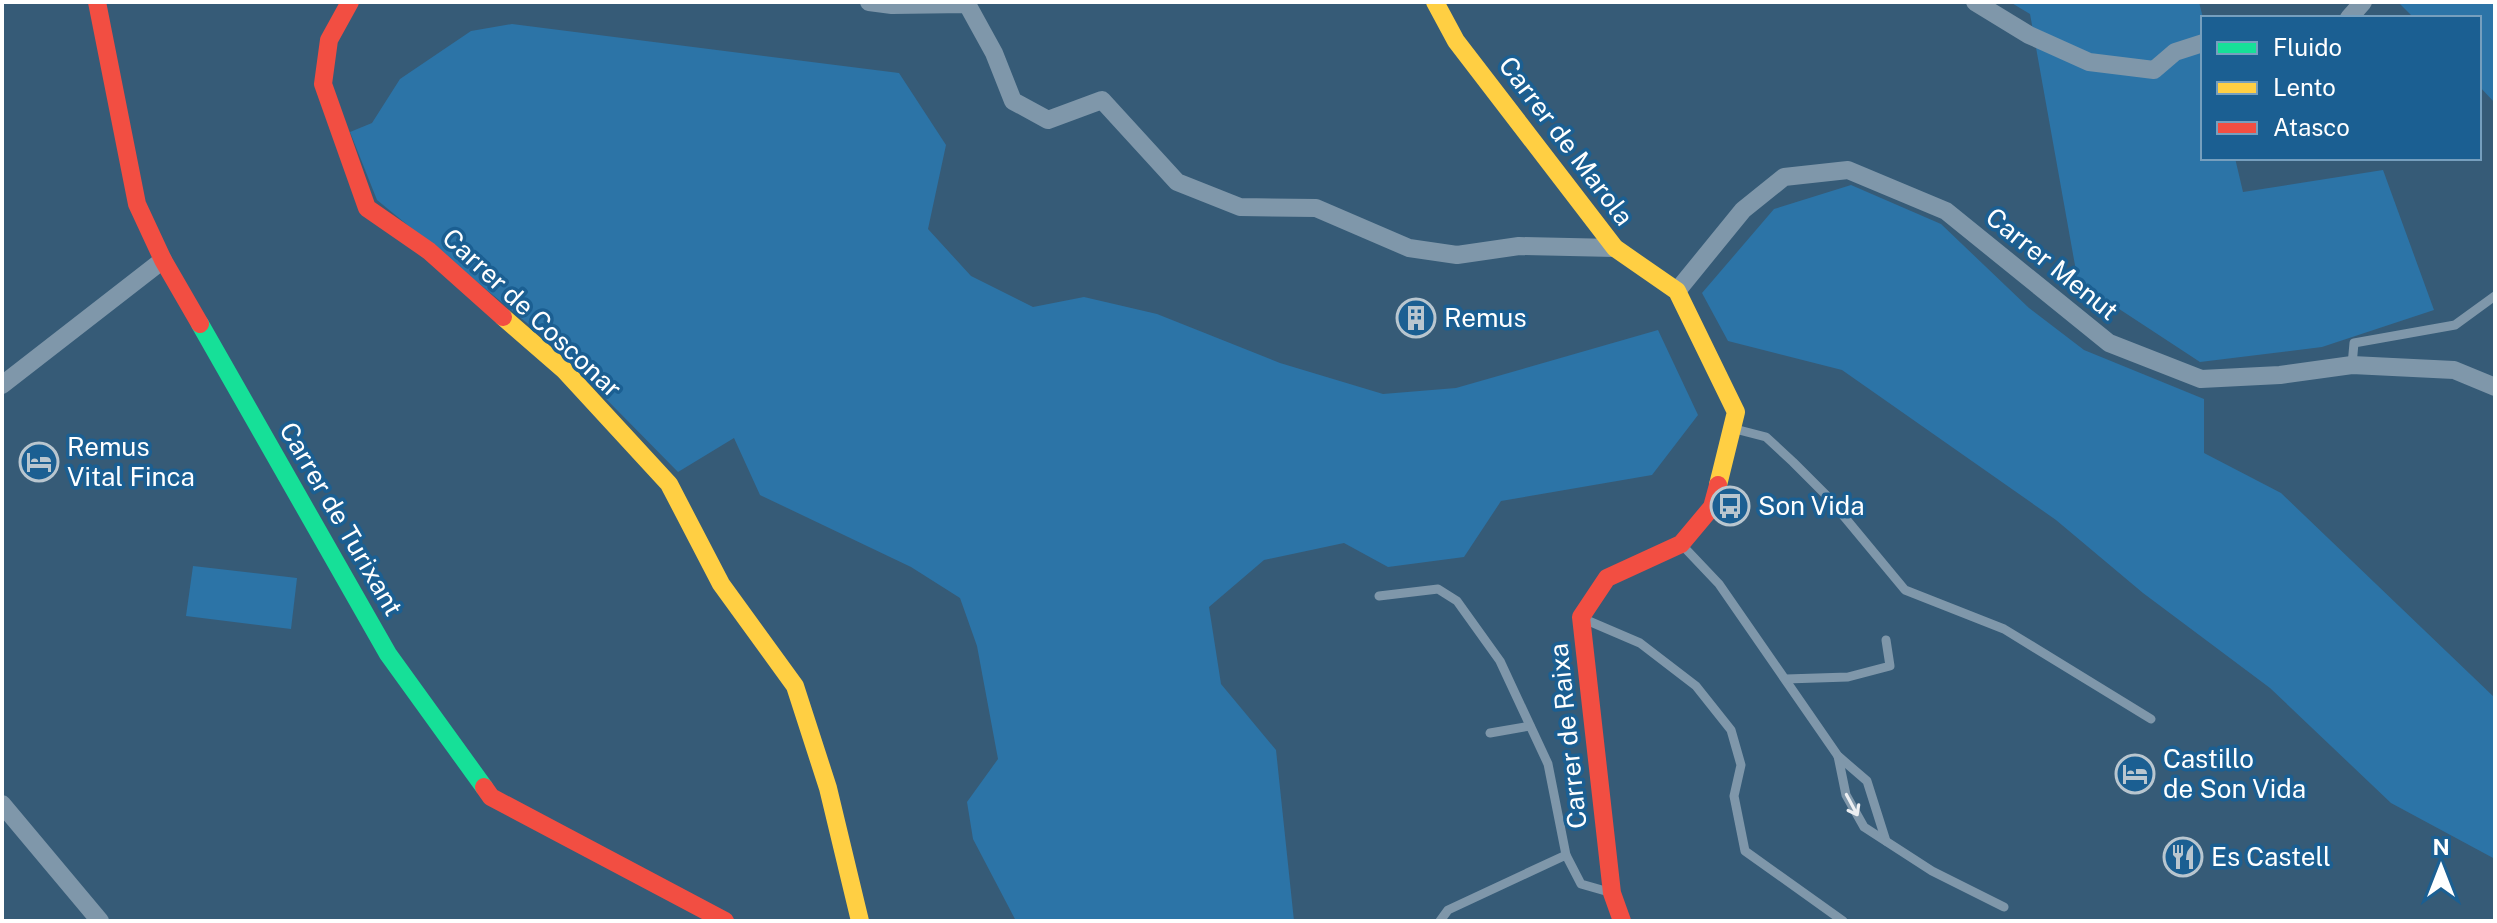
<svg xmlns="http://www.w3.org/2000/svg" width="2497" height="923" font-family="'Public Sans',sans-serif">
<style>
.green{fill:#2c74a7}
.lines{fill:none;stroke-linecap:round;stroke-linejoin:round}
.lane{stroke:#7f97aa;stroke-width:9}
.street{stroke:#7f97aa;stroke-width:18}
.fast{stroke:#16e098;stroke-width:18}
.slow{stroke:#ffcf43;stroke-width:18}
.jam{stroke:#f24e42;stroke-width:18}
.oneway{stroke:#eceff2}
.labels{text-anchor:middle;stroke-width:7;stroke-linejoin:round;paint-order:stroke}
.street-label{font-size:26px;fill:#fff;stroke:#1b5f92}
.poi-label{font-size:26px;fill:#fff;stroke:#1b5f92;text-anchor:start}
</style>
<rect width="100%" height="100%" fill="#365b77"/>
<g class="green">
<polygon points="2010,2 2199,2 2203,18 2203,158 2235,158 2243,192 2383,170 2434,310 2322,347 2200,362 2078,282 2030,14"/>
<polygon points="2398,2 2495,2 2495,103 2479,86 2479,18 2414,18"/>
<polygon points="512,24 899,73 946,145 928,229 971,276 1033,307 1084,297 1157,314 1280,363 1383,394 1456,388 1658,330 1698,415 1652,475 1501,501 1464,557 1388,567 1344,543 1264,560 1209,607 1221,684 1276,750 1294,921 1016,921 973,839 967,802 998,759 977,646 960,598 911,567 760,495 734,438 678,472 549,341 377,200 350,132 372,123 400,79 471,31"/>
<polygon points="1851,185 1941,224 2029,308 2084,350 2204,399 2204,453 2281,493 2495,698 2495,859 2391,803 2270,688 2143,593 2056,520 1842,370 1728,341 1702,293 1774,209"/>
<polygon points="193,566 297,578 291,629 186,616"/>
</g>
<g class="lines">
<g class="lane">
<polyline points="2352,365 2354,343 2455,325 2495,296"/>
<polyline points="1735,429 1766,437 1793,462 1827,496 1905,590 2004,629 2151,719"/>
<polyline points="1682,545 1719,584 1838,756 1867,781 1886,841"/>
<polyline points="1379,596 1438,589 1457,601 1500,661 1548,764 1566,855"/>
<polyline points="1584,619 1640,643 1696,686 1731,730 1741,765 1734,796 1745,851 1843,921"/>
<polyline points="1786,679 1848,677 1890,666 1886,640"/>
<polyline points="1490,733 1530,726"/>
<polyline points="1838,756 1846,795 1864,827 1932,871 2004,907"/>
<polyline points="1440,921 1448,910 1566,855 1581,884 1609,892"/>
</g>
<g class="street">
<polyline points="869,2 892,5 967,4 994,53 1013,101 1048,120 1102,100 1177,182 1240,207 1316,208 1409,248 1457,255 1519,246 1615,248"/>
<polyline points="1975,2 2029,35 2089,62 2154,70 2175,52 2203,43"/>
<polyline points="2349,18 2363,2"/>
<polyline points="1677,291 1743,210 1784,177 1848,170 1946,211 2109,343 2201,379 2280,375 2352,365 2454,370 2495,387"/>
<polyline points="2,385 163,260"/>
<polyline points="2,804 100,921"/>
</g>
<polyline class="fast" points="200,324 388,654 484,787"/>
<g class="slow">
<polyline points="1435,2 1456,41 1615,248 1677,291 1736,412 1718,485"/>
<polyline points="503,317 564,370 669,484 721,584 795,686 828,788 860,921"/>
</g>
<g class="jam">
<polyline points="97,2 137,204 163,260 200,324"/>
<polyline points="350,2 329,40 323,84 367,208 429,251 503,317"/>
<polyline points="484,787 491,797 725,921"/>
<polyline points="1622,921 1612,893 1581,617 1607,578 1681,544 1712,507 1718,485"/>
</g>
</g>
<defs><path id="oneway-shaft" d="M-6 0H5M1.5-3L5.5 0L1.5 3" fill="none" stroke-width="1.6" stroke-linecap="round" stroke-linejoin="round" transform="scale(2)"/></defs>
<use class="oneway" href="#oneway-shaft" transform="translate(1852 805) rotate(62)"/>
<defs>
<symbol id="building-ring" viewBox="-11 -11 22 22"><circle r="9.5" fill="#1b5f92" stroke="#b9c6cf" stroke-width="1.5"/><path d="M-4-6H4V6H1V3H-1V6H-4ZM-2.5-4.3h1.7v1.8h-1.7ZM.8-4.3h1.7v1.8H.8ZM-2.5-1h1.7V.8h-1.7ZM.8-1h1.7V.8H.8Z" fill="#b9c6cf"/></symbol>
<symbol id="hotel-ring" viewBox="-11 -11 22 22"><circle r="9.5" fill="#1b5f92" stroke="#b9c6cf" stroke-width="1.5"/><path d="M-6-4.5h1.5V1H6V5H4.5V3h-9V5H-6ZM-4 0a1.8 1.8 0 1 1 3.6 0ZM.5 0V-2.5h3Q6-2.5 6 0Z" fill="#b9c6cf"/></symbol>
<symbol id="bus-ring" viewBox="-11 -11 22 22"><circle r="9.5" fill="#1b5f92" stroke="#b9c6cf" stroke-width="1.5"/><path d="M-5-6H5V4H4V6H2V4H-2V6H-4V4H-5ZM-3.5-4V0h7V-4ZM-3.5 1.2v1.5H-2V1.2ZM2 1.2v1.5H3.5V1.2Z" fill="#b9c6cf"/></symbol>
<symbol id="restaurant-ring" viewBox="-11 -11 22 22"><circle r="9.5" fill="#1b5f92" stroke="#b9c6cf" stroke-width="1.5"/><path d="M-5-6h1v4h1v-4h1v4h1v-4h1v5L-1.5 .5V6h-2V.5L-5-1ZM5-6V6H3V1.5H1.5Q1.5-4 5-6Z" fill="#b9c6cf"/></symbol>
</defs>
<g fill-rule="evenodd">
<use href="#building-ring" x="1394" y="296" width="44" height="44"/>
<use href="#hotel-ring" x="17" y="440" width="44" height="44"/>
<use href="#bus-ring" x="1708" y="484" width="44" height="44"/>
<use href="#hotel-ring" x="2113" y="752" width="44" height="44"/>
<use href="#restaurant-ring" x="2161" y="835" width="44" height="44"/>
</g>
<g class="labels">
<g class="street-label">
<text transform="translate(1566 141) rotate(53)" y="9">Carrer de Marola</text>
<text transform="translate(2052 264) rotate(39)" y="9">Carrer Menut</text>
<text transform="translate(532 313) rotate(43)" y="9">Carrer de Cosconar</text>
<text transform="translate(341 519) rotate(60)" y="9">Carrer de Turixant</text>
<text transform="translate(1568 736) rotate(-96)" y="9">Carrer de Raixa</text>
</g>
<g class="poi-label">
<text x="1444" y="327">Remus</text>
<text x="67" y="456">Remus<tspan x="67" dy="30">Vital Finca</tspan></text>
<text x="1758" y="515">Son Vida</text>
<text x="2163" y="768">Castillo<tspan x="2163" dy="30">de Son Vida</tspan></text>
<text x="2211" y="866">Es Castell</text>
</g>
</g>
<rect width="2497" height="923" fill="none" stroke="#ffffff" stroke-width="8"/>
<rect x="2201" y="16" width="280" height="144" fill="#1b5f92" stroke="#769fbe" stroke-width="2"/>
<rect x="2217" y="42" width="40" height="12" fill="#16e098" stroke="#769fbe" stroke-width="2"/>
<text x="2273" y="56" font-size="24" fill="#ffffff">Fluido</text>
<rect x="2217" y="82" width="40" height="12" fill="#ffcf43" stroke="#769fbe" stroke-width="2"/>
<text x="2273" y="96" font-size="24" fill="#ffffff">Lento</text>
<rect x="2217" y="122" width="40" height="12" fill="#f24e42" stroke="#769fbe" stroke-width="2"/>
<text x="2273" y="136" font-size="24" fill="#ffffff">Atasco</text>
<g transform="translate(2441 867)" stroke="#1b5f92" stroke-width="6" paint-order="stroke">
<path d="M0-6L14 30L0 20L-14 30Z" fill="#ffffff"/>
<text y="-12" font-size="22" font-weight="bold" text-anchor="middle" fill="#ffffff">N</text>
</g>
</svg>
